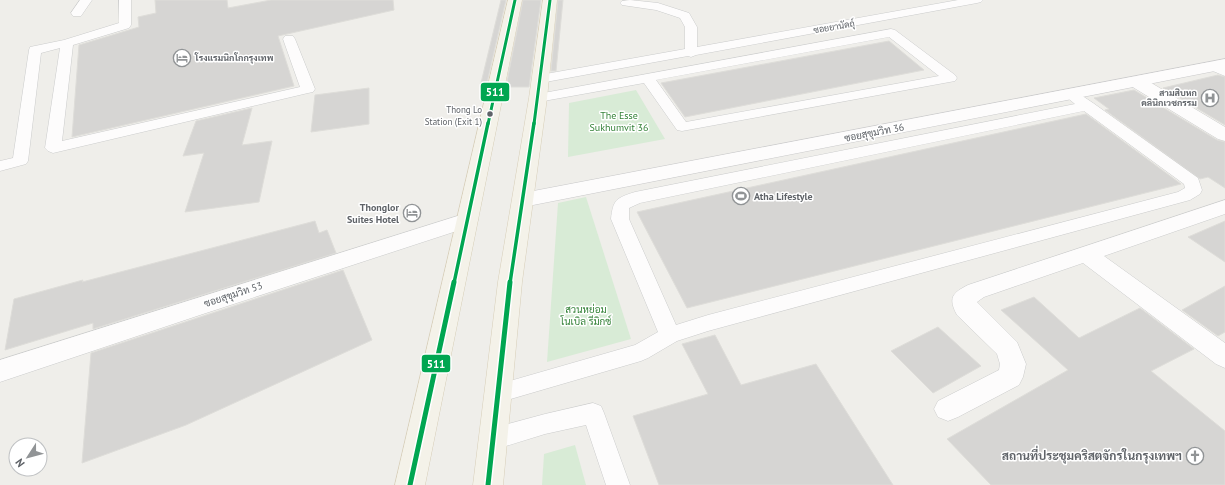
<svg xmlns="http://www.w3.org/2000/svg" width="1225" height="485" font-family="'PT Sans',Sarabun,sans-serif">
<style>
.green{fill:#d8ebd6}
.building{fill:#d6d5d3;stroke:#deddd9}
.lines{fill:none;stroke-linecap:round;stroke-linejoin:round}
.lane-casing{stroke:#cbcccc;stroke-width:1}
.street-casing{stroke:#cbcccc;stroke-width:1}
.secondary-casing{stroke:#cacacb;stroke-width:1}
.primary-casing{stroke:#d7ceb8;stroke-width:1}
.lane{fill:#fdfcfc;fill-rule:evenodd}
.street{fill:#fdfcfc;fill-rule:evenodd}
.secondary{fill:#fdfcfc;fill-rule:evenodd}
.primary{fill:#f4f2e9;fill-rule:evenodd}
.bus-1-far2-casing{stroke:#fff;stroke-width:5}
.bus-1-far1-casing{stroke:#fff;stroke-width:6}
.bus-1-casing{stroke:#fff;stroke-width:8}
.bus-1-far2{stroke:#00a651;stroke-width:3}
.bus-1-far1{stroke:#00a651;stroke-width:3.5}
.bus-1{stroke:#00a651;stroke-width:5}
.bus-dot{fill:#5f6368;stroke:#fff;stroke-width:1.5}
.labels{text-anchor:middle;stroke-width:3;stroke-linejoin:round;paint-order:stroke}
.far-street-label{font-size:9px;fill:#5f6368;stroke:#fff}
.far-poi-label{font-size:9px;font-weight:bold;fill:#5f6368;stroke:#fff;text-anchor:start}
.bus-label{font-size:9px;fill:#5f6368;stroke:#fff;text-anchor:end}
.park-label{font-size:10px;fill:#348238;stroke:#fff}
.street-label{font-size:10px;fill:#5f6368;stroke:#fff}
.poi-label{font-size:10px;font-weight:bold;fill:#5f6368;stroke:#fff;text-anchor:start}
.near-poi-label{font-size:12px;font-weight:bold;fill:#5f6368;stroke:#fff;text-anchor:end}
.line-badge{stroke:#fff;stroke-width:1.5}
.badge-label{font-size:11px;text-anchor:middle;font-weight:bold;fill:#fff}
</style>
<rect width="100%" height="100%" fill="#efeeea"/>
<g class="green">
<polygon points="636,90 665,139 568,157 569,103"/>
<polygon points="586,197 631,339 547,362 558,203"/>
<polygon points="575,445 586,485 542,485 544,454"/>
</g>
<g class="building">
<polygon points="155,0 227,0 228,8 271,0 393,0 394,10 278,36 294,86 72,137 79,45 139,27 138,17 156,13"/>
<polygon points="501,0 506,0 486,87 480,87"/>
<polygon points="523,0 541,0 529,87 506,87"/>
<polygon points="558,0 563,0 556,71 551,71"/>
<polygon points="889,41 924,70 685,117 661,83"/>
<polygon points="1218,75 1225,77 1225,125 1163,88"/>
<polygon points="369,88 369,124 311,132 315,95"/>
<polygon points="1134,90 1217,140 1225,142 1225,188 1208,177 1200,179 1105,110 1109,109 1094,98"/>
<polygon points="252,108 242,145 272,141 259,202 185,212 204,153 183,156 196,121"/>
<polygon points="1086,114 1181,184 687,308 637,212"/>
<polygon points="315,221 319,233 327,230 336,253 93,329 93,323 5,350 14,299 83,280 82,282"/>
<polygon points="1225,221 1225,262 1188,237"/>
<polygon points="343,270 372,340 186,425 82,463 91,353"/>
<polygon points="1225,286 1225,332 1218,336 1182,310"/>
<polygon points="1034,297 1079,338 1140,308 1194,349 1151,371 1225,431 1225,485 991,485 947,439 1068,370 1001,310"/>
<polygon points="938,327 981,366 933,393 891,351"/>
<polygon points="715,335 741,385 816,364 893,485 659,485 633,416 708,394 682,344"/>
</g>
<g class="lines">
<defs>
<g id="lane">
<polygon points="80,0 92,0 81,16 73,16 71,13"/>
<polygon points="119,0 131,0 131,25 129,28 73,45 62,141 300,87 283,39 285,36 293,36 295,39 315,89 313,92 308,93 53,153 48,151 45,148 60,48 41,53 28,161 26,164 0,171 0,161 13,158 29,50 30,47 64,40 119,23"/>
<polygon points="630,0 658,3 689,13 697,27 697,47 958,0 983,0 981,2 977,3 696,55 691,57 688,56 540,83 535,82 533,79 535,76 540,75 685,49 685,27 680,18 656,10 622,5 620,3 622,1"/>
<path d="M891,29L895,30L955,75L957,78L955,81L682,131L677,130L644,83L538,102L533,101L531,98L533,95L538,94ZM889,37L939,76L686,122L656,80Z"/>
<polygon points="1213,62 1225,67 1225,76 1208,69 1206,66 1208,63"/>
<path d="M1070,90L1075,91L1093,103L1198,178L1202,190L1200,194L1190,200L708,331L677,341L648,358L641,361L497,403L489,401L486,394L489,387L635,345L658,332L611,219C613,200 616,198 635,192L1075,104L1063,94L1065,91ZM1084,111L1184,184L1185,188L1178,192L708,315L676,325L629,219V208L640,203Z"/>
<polygon points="593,403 601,406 604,413 630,485 606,485 586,425 545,434 493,450 485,446 481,439 485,432 493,428 545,414"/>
</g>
<g id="street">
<polygon points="1137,77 1143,78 1225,127 1225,141 1218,139 1131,86 1129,82 1131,78"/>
<path d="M1225,200V214L1104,256L1225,343V368L1216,364L1083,263L984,297L977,302L1017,342L1026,364L1023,377L1019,385L958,417L948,421L938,417L934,409L938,401L999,370L1000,364L997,354L957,315C948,298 952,293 968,285Z"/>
<polygon points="467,213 475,215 478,220 475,225 203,314 0,382 0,360"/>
</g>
<polygon id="secondary" points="1225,59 1225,69 523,207 516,205 513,200 516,195 523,193"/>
<g id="primary">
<polygon points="508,0 522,0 425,485 395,485"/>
<polygon points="543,0 557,0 547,98 522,282 503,485 473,485 498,282 529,98"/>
</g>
</defs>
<use href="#lane" class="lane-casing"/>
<use href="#street" class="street-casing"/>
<use href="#secondary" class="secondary-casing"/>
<use href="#primary" class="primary-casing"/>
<use href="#lane" class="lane"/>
<use href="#street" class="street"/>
<use href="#secondary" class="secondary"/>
<use href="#primary" class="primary"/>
<defs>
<g id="bus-1-far2">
<polyline points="488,124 515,0"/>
<polyline points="534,124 550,0"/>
</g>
<g id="bus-1-far1">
<polyline points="454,283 488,123"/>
<polyline points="510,283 534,123"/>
</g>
<g id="bus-1">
<polyline points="410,485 454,282"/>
<polyline points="488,485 510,282"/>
</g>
</defs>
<use href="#bus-1-far2" class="bus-1-far2-casing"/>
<use href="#bus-1-far1" class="bus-1-far1-casing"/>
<use href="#bus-1" class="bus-1-casing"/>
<use href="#bus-1-far2" class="bus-1-far2"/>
<use href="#bus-1-far1" class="bus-1-far1"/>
<use href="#bus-1" class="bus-1"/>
</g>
<defs>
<symbol id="hotel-ring" viewBox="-11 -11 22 22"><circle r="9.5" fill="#fff" stroke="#919496" stroke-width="1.5"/><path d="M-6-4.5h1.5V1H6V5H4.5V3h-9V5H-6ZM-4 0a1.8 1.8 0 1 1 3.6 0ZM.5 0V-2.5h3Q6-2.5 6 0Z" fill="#919496"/></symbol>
<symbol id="hospital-ring" viewBox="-11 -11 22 22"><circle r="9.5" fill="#fff" stroke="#919496" stroke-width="1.5"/><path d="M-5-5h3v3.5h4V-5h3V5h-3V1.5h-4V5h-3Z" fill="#919496"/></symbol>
<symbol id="stadium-ring" viewBox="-11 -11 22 22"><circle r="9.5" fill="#fff" stroke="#919496" stroke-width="1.5"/><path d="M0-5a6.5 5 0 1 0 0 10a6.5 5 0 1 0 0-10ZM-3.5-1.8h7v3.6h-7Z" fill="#919496"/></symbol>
<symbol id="church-ring" viewBox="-11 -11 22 22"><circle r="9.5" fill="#fff" stroke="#919496" stroke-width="1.5"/><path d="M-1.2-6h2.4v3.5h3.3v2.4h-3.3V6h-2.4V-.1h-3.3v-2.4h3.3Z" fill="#919496"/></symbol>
</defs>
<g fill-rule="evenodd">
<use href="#hotel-ring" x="172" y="48" width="20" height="20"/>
<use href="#hospital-ring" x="1200" y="88" width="20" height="20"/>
<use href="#stadium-ring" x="731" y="186" width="20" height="20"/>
<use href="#hotel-ring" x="402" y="203" width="20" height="20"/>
<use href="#church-ring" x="1185" y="446" width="20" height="20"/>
</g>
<circle class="bus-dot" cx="490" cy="114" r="3.5"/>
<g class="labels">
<g class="far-street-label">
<text transform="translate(834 27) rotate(-10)" y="3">ซอยยานัดถุ์</text>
</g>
<g class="far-poi-label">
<text x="195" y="61">โรงแรมนิกโกกรุงเทพ</text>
<text x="1197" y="96" text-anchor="end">สามสิบหก<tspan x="1197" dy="10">คลินิกเวชกรรม</tspan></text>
</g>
<g class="bus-label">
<text x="482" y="113">Thong Lo<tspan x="482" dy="12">Station (Exit 1)</tspan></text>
</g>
<g class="park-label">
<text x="619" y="119">The Esse<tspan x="619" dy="12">Sukhumvit 36</tspan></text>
<text x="586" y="313">สวนหย่อม<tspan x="586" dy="12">โนเบิล รีมิกซ์</tspan></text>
</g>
<g class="street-label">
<text transform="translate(874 132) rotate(-11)" y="4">ซอยสุขุมวิท 36</text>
<text transform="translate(233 294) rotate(-18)" y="4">ซอยสุขุมวิท 53</text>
</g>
<g class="poi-label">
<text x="754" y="200">Atha Lifestyle</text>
<text x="399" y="211" text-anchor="end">Thonglor<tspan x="399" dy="12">Suites Hotel</tspan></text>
</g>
<g class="near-poi-label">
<text x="1182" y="460">สถานที่ประชุมคริสตจักรในกรุงเทพฯ</text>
</g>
</g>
<g class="line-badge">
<rect x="480" y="82" width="30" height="20" rx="4" fill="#00a651"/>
<rect x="421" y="354" width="30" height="19" rx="4" fill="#00a651"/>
</g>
<g class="badge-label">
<text x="495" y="96">511</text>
<text x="436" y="368">511</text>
</g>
<g transform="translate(28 457) rotate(234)"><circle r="19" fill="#ffffff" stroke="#bfc1c3"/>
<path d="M0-3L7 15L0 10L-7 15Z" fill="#919496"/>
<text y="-6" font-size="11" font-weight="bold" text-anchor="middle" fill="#5f6368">N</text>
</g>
</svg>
